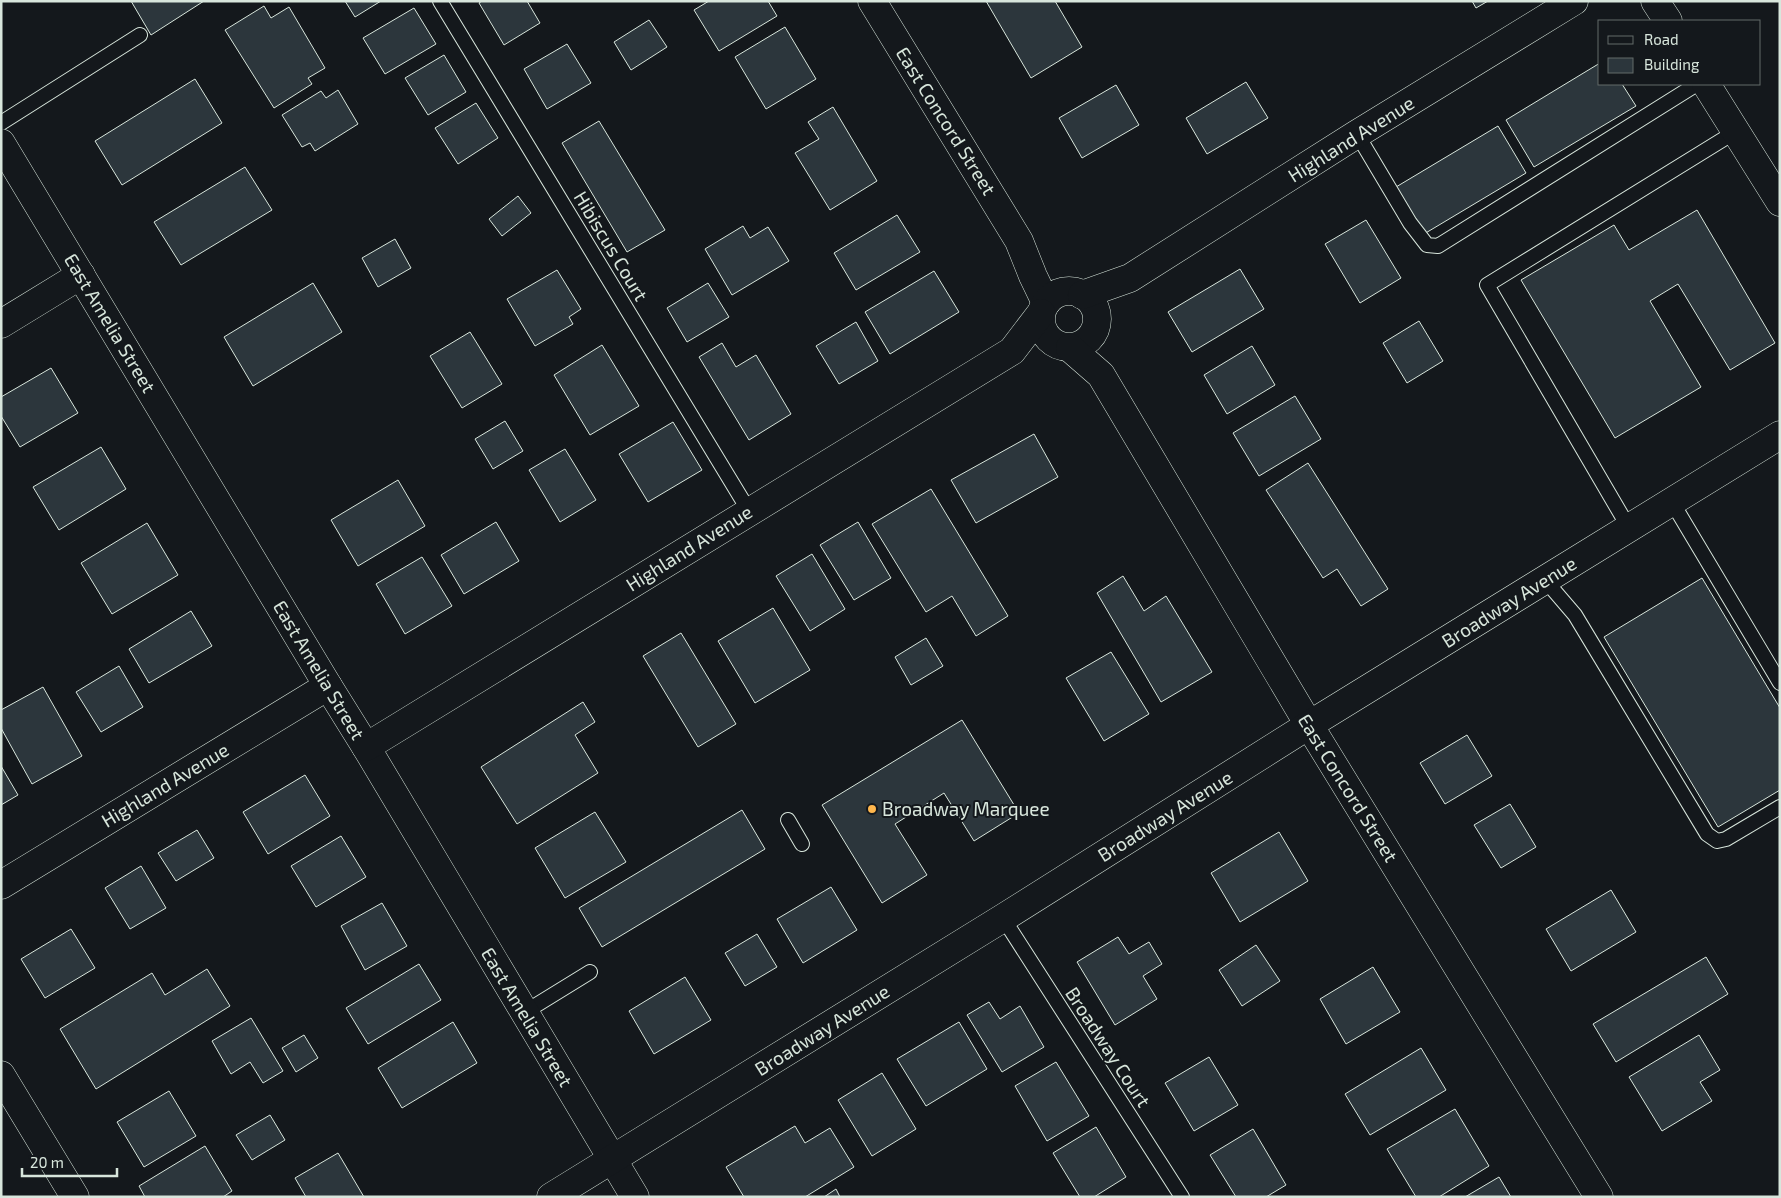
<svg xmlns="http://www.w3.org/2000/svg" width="1781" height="1198" font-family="'Exo 2',sans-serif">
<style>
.building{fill:#2c363c;stroke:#d8e6dc}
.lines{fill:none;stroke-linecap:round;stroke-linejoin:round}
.lane-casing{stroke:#d8e6dc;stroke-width:16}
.street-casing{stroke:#d8e6dc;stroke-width:29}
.lane{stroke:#14181c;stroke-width:14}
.street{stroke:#14181c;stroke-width:28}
.poi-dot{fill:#ffb74d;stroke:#14181c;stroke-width:2}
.labels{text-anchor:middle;stroke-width:4;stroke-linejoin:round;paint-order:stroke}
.street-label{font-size:19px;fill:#d8e6dc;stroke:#14181c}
.poi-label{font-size:19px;fill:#d8e6dc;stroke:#14181c;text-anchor:start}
</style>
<rect width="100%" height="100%" fill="#14181c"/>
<g class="building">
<polygon points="131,1 204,1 151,35"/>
<polygon points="345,1 381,1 355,17"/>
<polygon points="482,1 527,1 540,23 504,45 479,3"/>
<polygon points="709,1 768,1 777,16 719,51 694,10"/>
<polygon points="986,1 1055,1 1082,47 1031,78"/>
<polygon points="1472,1 1488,1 1476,8"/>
<polygon points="264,6 271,18 289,7 325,68 308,78 312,84 274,108 225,30"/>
<polygon points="414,8 436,44 385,74 363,38"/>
<polygon points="649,20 667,47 631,70 614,42"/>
<polygon points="785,27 816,79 766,109 735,57"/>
<polygon points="567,44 591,83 547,109 524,69"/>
<polygon points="444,55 466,92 428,115 405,78"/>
<polygon points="1600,63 1600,84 1622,84 1636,106 1534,167 1506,120"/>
<polygon points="195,79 222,123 122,185 95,141"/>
<polygon points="1246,82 1268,118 1207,154 1186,118"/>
<polygon points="1116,85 1139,125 1082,158 1059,118"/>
<polygon points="338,90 358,124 315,151 310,143 302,147 282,115 321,91 326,98"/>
<polygon points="476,103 498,138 458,164 435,128"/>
<polygon points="833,107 877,181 830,210 795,153 819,139 808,122"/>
<polygon points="599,121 665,230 627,252 562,143"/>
<polygon points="1498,126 1526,173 1424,234 1396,187"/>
<polygon points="245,167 272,210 181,265 154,222"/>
<polygon points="518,196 531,213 502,236 489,219"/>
<polygon points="1697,210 1775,343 1730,370 1678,284 1650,301 1701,387 1615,438 1521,280 1614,225 1629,250"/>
<polygon points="897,215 920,252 856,290 834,253"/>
<polygon points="1366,220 1401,278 1360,303 1325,244"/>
<polygon points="743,226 750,238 768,227 789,261 732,295 705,249"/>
<polygon points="395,239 411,268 378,287 362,258"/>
<polygon points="1240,269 1264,309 1192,352 1168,312"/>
<polygon points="557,270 581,309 569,317 573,324 535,346 507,299"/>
<polygon points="934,271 959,312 890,354 865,312"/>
<polygon points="313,283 342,332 253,386 224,337"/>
<polygon points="708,283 729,317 687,342 667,308"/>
<polygon points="1419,321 1443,361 1407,383 1383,343"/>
<polygon points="856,322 878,361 839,384 816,346"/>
<polygon points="470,332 502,384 462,408 430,356"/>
<polygon points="722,343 736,367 756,355 791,414 749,440 699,357"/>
<polygon points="602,345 639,406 590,435 554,375"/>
<polygon points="1252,346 1275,385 1227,414 1204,375"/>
<polygon points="51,368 78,413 20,447 1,416 1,397"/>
<polygon points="1295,396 1321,439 1259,476 1233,433"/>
<polygon points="505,421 523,451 493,469 475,439"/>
<polygon points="673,422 702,470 648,502 619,454"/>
<polygon points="1034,434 1058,477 976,523 951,480"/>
<polygon points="101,447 126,489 59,530 33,487"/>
<polygon points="565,449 596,500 560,522 529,470"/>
<polygon points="1308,463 1388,589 1361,606 1337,569 1323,578 1266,490"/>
<polygon points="398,480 425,526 358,566 331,520"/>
<polygon points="931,489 1008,616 976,636 952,596 926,612 872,524"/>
<polygon points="496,522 519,561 464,594 441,555"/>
<polygon points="858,522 891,578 854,600 820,545"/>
<polygon points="147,523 178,575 112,614 81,563"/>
<polygon points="812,554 845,609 810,631 776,576"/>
<polygon points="422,557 452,606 405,634 376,584"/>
<polygon points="1123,576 1144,611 1166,596 1212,672 1161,702 1097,593"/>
<polygon points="1702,578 1780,708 1780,790 1718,827 1604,637"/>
<polygon points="773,608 810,670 755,703 718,641"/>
<polygon points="191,611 212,646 149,683 129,649"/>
<polygon points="681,633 736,724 698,747 643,656"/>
<polygon points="926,638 943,666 911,685 895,657"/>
<polygon points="1111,652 1149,714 1104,741 1066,678"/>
<polygon points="119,666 143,707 101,732 76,692"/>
<polygon points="43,687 82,756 32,784 1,728 1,710"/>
<polygon points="583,702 595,722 575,735 598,773 517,824 481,767"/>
<polygon points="962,720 1019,813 974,841 944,793 895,824 927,875 882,903 822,805"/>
<polygon points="1467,735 1492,776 1445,804 1420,763"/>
<polygon points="1,766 18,795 1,805"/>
<polygon points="305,775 330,816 268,854 243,812"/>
<polygon points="1510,804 1536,847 1501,868 1474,825"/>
<polygon points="742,810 765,849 602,947 579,908"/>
<polygon points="595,812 626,862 565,898 535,848"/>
<polygon points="197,830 214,858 176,881 158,853"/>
<polygon points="1279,832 1308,881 1240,922 1211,873"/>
<polygon points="341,836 366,877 316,907 291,866"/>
<polygon points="141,866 166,908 130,929 105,888"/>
<polygon points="831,887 857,930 803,963 777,919"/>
<polygon points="1611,890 1636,932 1571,971 1546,929"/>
<polygon points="382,903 407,946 365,970 341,926"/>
<polygon points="71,929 95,968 45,998 21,959"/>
<polygon points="757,934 777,967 745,986 725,953"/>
<polygon points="1118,937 1129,954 1149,942 1162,964 1143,976 1157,999 1115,1025 1077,962"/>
<polygon points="1256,945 1280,981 1242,1006 1219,970"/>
<polygon points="1706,957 1728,994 1616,1062 1593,1024"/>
<polygon points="419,964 441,1000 368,1044 346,1008"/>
<polygon points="1373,967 1400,1012 1346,1044 1320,999"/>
<polygon points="207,969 230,1006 96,1089 60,1029 152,973 165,995"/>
<polygon points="685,977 711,1020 654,1054 629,1011"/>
<polygon points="989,1002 1000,1019 1020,1006 1044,1047 1002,1072 967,1015"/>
<polygon points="251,1018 283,1071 263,1083 250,1062 231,1074 212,1041"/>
<polygon points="453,1022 477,1063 402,1108 378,1068"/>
<polygon points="959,1022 987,1069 926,1106 897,1059"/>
<polygon points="304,1035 318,1058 296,1072 282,1048"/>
<polygon points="1699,1035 1720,1070 1700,1082 1712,1101 1662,1131 1629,1077"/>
<polygon points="1421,1048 1446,1090 1370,1135 1345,1094"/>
<polygon points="1209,1057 1238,1105 1194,1131 1165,1083"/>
<polygon points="1056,1062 1089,1116 1047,1141 1015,1086"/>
<polygon points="882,1073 916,1129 872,1156 838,1100"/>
<polygon points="169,1091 196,1136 144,1167 117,1122"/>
<polygon points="1455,1109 1489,1166 1439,1197 1416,1197 1387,1149"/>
<polygon points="270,1115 285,1140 252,1160 236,1135"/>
<polygon points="795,1126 805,1143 830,1128 854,1167 805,1197 744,1197 726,1167"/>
<polygon points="1096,1127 1126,1177 1094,1197 1080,1197 1053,1153"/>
<polygon points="1253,1129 1286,1185 1266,1197 1236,1197 1210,1155"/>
<polygon points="205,1146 232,1191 223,1197 145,1197 139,1186"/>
<polygon points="338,1153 364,1197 306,1197 295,1178"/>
<polygon points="1499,1177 1511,1197 1465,1197"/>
<polygon points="836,1189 840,1197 824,1197"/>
</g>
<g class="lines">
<defs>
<g id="lane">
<polyline points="440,1 749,511"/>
<polyline points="1,123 140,35"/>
<polyline points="1357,134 1410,223 1427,245 1438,246 1697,84"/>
<polyline points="1672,502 1780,683"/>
<polyline points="1629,528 1487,285 1735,132"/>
<polyline points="1545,580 1575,615 1707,834 1717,841 1726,839 1780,807"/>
<polyline points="788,820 802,844"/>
<polyline points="1003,918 1182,1197"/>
<polyline points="525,1012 590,972"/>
</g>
<g id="street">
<polyline points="872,1 1019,241 1033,276 1046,303"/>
<polyline points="1655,1 1668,21"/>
<polyline points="1706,84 1780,202"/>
<polyline points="1,143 328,686 366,747 635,1197"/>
<circle cx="1069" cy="319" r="28"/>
<polyline points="1082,295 1130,278 1357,134 1574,1"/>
<polyline points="1,324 81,275"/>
<polyline points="1070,348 1101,375 1309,725 1599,1197"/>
<polyline points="366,747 1012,351 1041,313"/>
<polyline points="1,885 328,686"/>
<polyline points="1,1075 75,1197"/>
<polyline points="551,1197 1003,918 1309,725 1780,435"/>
</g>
</defs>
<use href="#lane" class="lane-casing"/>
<use href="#street" class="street-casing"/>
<use href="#lane" class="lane"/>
<use href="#street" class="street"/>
</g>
<circle class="poi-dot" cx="872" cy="809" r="5"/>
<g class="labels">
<g class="street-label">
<text transform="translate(946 121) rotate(58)" y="7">East Concord Street</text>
<text transform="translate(1351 139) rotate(-32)" y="7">Highland Avenue</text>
<text transform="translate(611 246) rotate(59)" y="7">Hibiscus Court</text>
<text transform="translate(110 323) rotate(59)" y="7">East Amelia Street</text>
<text transform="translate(689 548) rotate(-32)" y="7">Highland Avenue</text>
<text transform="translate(1509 602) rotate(-32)" y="7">Broadway Avenue</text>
<text transform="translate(319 670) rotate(59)" y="7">East Amelia Street</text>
<text transform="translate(165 785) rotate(-31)" y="7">Highland Avenue</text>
<text transform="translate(1348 788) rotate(58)" y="7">East Concord Street</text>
<text transform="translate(1165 816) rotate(-32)" y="7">Broadway Avenue</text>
<text transform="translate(527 1017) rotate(59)" y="7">East Amelia Street</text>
<text transform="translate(822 1030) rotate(-32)" y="7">Broadway Avenue</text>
<text transform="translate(1108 1047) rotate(57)" y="7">Broadway Court</text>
</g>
<g class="poi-label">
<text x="882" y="816">Broadway Marquee</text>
</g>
</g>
<rect width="1781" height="1198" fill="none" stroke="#d8e6dc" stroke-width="5"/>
<rect x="1598" y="20" width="162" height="65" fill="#14181c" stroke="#626a69"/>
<rect x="1608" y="36" width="25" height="8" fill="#14181c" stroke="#626a69"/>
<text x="1644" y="45" font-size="15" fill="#d8e6dc">Road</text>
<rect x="1608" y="58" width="25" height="15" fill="#2c363c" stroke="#626a69"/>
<text x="1644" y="70" font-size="15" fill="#d8e6dc">Building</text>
<path d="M22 1168v8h95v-8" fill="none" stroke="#d8e6dc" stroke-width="2.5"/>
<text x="30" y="1168" font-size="15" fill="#d8e6dc" stroke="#14181c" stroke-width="4" paint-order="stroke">20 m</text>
</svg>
